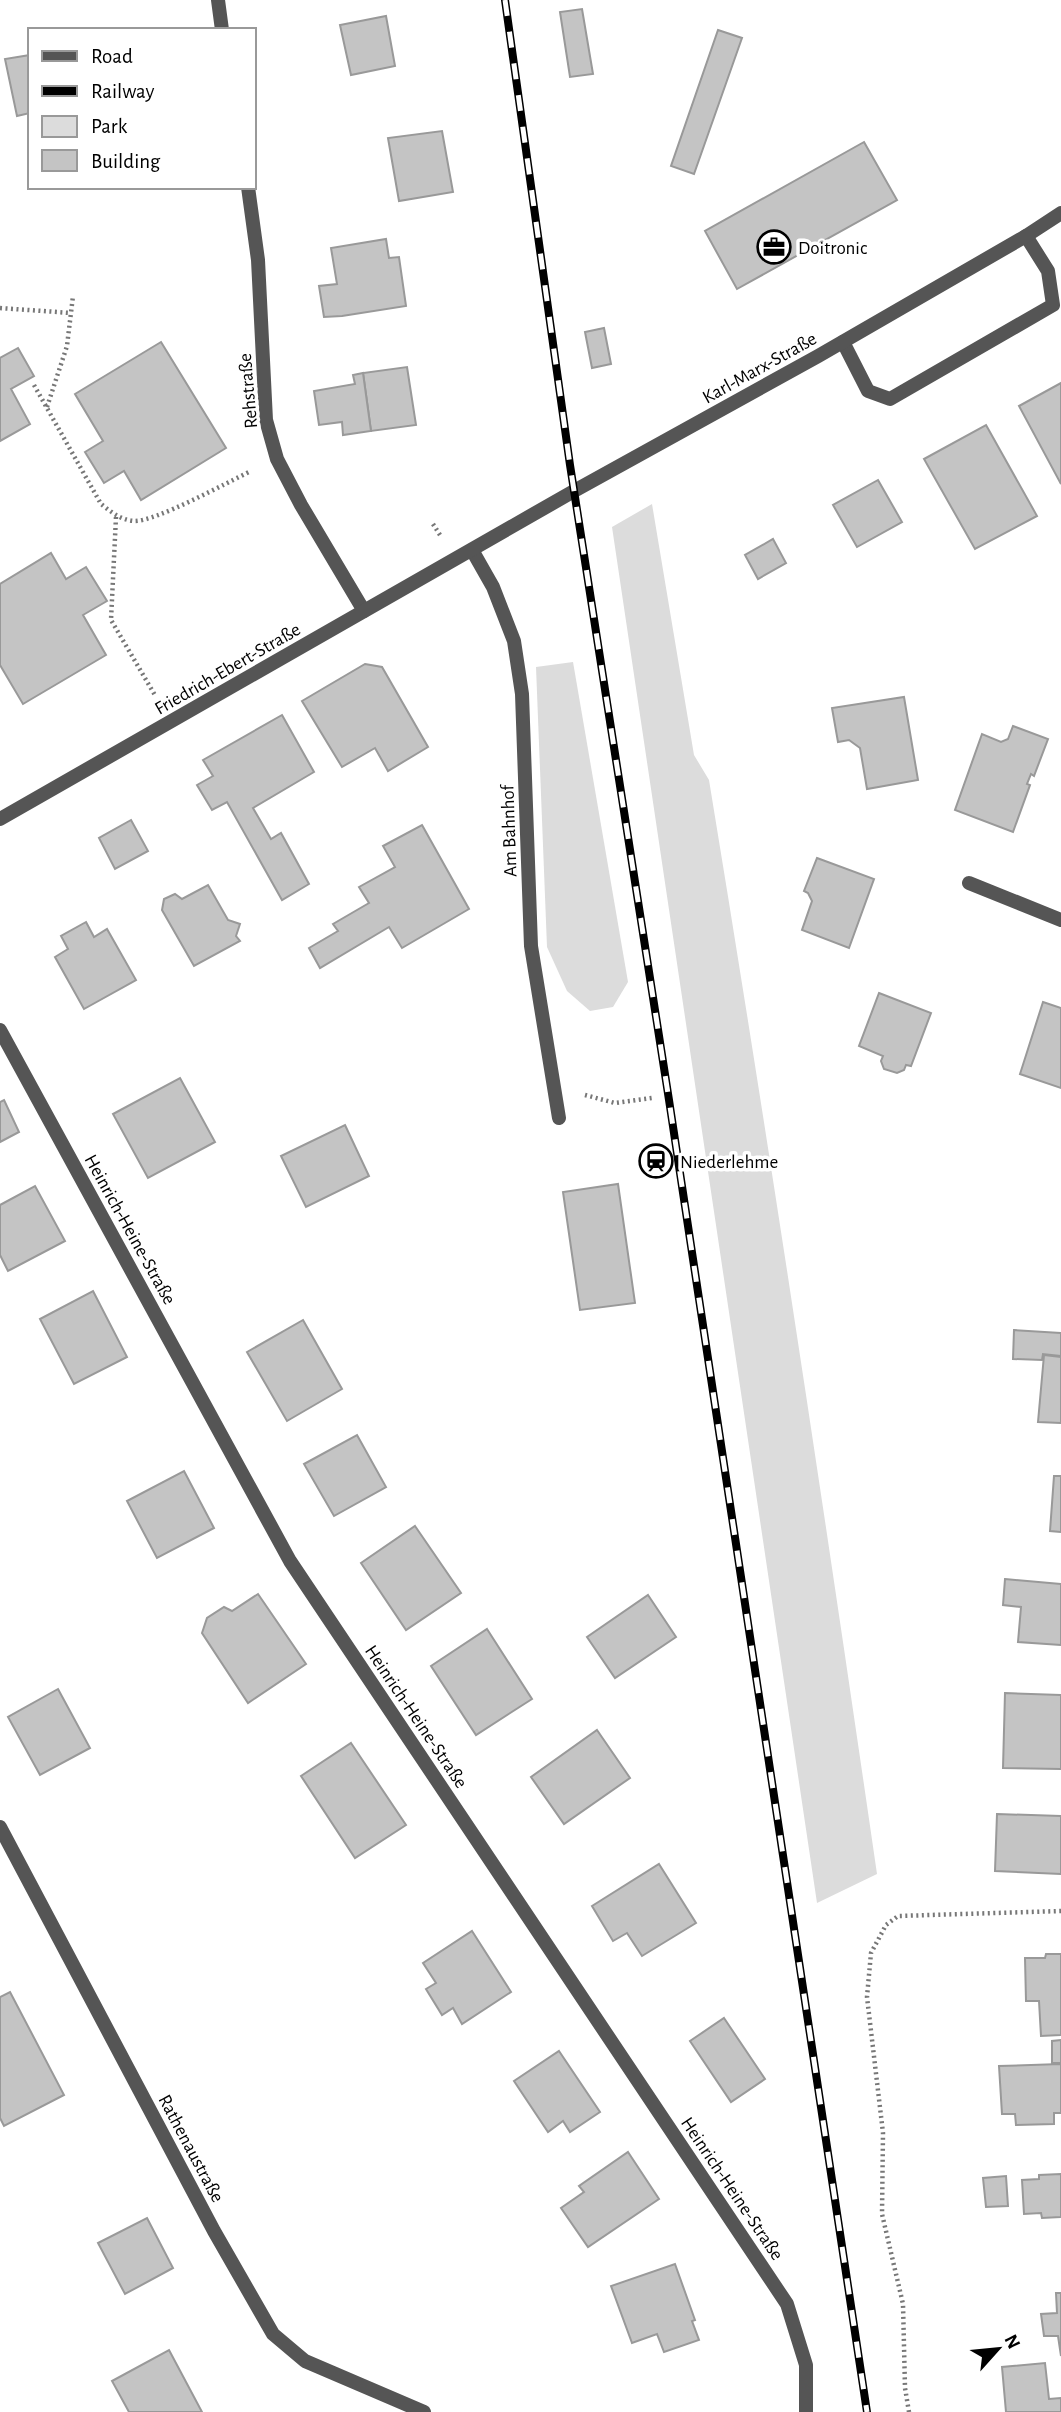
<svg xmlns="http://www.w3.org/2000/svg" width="1061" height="2412" font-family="'Alegreya Sans',sans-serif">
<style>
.green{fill:#dcdcdc}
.building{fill:#c4c4c4;stroke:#999;stroke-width:2}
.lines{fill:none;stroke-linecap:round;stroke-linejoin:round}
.path{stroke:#777;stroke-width:4.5;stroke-dasharray:2 3.5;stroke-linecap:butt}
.service{stroke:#555;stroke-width:14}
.minor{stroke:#555;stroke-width:14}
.tertiary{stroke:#555;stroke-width:14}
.rail-casing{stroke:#000;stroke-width:8}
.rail{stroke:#fff;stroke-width:5;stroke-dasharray:16;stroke-linecap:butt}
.labels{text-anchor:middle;stroke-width:7;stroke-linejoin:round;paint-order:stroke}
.poi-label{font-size:19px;fill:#000;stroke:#fff;text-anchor:start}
.street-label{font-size:19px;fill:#000;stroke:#fff}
</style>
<rect width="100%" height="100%" fill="#fff"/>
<g class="green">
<path d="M652,504L694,755L709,780C769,1144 824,1509 877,1874L817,1903L612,527Z"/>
<polygon points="573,662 628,982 613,1007 590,1011 567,991 547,947 536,667"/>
</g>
<g class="building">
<polygon points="582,9 593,74 570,77 560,12"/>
<polygon points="386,16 395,66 351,75 340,25"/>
<polygon points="718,30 742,38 694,174 671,166"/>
<polygon points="30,55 30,113 17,116 5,59"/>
<polygon points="442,131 453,192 399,201 388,138"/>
<polygon points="864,142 897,200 737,289 705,231"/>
<polygon points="386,239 389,258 399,257 406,306 342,316 324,317 319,286 337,284 331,248"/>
<polygon points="604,328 611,364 592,368 585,332"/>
<polygon points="161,342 226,448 141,500 124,471 104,483 85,452 103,441 75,394"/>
<polygon points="18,348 34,376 11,389 30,424 0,441 0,358"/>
<polygon points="407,367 416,425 371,431 363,373"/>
<polygon points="363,373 371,431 343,435 342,422 319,425 314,391 355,384 353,375"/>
<polygon points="1061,383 1061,484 1019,406"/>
<polygon points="986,425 1037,516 975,549 924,459"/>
<polygon points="878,480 902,522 857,547 833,505"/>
<polygon points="773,539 786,563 758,579 745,555"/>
<polygon points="51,553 66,579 86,567 107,601 83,615 106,655 23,704 0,665 0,584"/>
<polygon points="365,664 382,667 428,747 388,771 375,748 342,767 302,701"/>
<polygon points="904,697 918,780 867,789 860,748 849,740 838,742 832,708"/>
<polygon points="282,715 314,772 253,808 271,839 281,833 309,884 282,900 227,802 212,810 197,785 213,776 203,760"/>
<polygon points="1013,726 1048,739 1034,776 1031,774 1027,784 1030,785 1013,832 955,810 982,734 1001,742 1008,739"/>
<polygon points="131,820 148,851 115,869 99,838"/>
<polygon points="422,825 469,909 402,948 389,927 320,968 309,948 338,931 333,924 369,903 359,887 395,867 383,846"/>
<polygon points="817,858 874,879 849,948 802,930 812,901 808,893 804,891"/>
<polygon points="208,885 228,920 240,924 236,936 240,941 194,966 162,910 164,899 175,894 182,899"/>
<polygon points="86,922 94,937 107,929 136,980 84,1009 55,957 68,949 61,936"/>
<polygon points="879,993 931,1013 911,1066 906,1065 904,1070 897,1073 884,1069 881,1061 883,1056 859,1046"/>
<polygon points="1043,1002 1061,1008 1061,1088 1020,1074"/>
<polygon points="180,1078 215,1142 148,1178 113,1114"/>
<polygon points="4,1100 19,1132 0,1142 0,1102"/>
<polygon points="345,1125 369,1176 306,1207 281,1156"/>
<polygon points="618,1184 635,1303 580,1310 563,1192"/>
<polygon points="35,1186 65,1241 8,1271 0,1255 0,1205"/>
<polygon points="93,1291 127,1357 74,1384 40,1319"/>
<polygon points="303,1320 342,1389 287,1421 247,1352"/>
<polygon points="1014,1330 1061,1333 1061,1356 1043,1354 1042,1360 1013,1359"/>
<polygon points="1044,1355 1061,1357 1061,1423 1038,1422"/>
<polygon points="357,1435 386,1487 334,1516 304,1464"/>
<polygon points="184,1471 214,1528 157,1558 127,1501"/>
<polygon points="1054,1476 1061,1476 1061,1532 1050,1531"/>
<polygon points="415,1526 461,1593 406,1630 361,1563"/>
<polygon points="1005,1579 1061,1584 1061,1645 1018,1642 1021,1607 1003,1605"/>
<polygon points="258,1594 306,1664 248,1703 202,1633 207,1618 224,1607 232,1611"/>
<polygon points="648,1595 676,1637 615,1678 587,1637"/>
<polygon points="487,1629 532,1699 476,1735 431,1666"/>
<polygon points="58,1689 90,1748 40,1775 8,1717"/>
<polygon points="1005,1693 1061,1695 1061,1769 1003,1768"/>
<polygon points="597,1730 630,1778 564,1824 531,1777"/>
<polygon points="351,1743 406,1825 355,1858 301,1776"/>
<polygon points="997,1814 1061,1816 1061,1874 995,1871"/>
<polygon points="659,1864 696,1923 642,1956 627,1933 613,1941 592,1906"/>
<polygon points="472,1931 511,1992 462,2024 453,2008 442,2015 426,1989 436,1983 423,1963"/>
<polygon points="1046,1954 1061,1954 1061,2035 1041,2036 1039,2001 1026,2001 1025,1958 1045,1958"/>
<polygon points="10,1992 64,2095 4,2126 0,2118 0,1997"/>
<polygon points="724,2018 765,2079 731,2102 690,2041"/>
<polygon points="1061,2040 1061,2063 1052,2063 1052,2041"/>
<polygon points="559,2051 600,2112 570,2132 563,2121 548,2132 514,2081"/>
<polygon points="1061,2064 1061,2113 1054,2113 1054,2124 1016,2125 1015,2114 1002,2114 999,2066"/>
<polygon points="628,2152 659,2199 588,2247 561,2208 584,2192 579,2186"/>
<polygon points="1061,2174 1061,2217 1042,2218 1041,2213 1024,2214 1022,2180 1039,2179 1039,2175"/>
<polygon points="1006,2176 1008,2206 986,2207 983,2178"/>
<polygon points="147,2218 173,2268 125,2294 98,2243"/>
<polygon points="675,2264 695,2320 692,2321 699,2340 664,2352 657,2334 632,2343 611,2286"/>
<polygon points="1056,2293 1061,2293 1061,2356 1058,2336 1044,2336 1041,2314 1057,2313"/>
<polygon points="169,2350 202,2412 129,2412 112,2381"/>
<polygon points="1045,2363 1049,2399 1061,2398 1061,2412 1006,2412 1002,2367"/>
</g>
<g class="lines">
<g class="path">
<polyline points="0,308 71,313"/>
<path d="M34,385L101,504C111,512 121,520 134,521C155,522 228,482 251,471"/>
<polyline points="47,407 67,346 73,296"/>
<polyline points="116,517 111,620 156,697"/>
<polyline points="433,524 440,535"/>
<polyline points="585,1095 615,1103 652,1098"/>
<polyline points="909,2412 905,2388 903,2304 882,2214 883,2133 867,1997 871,1953 886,1925 898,1916 1061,1911"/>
</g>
<g class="service">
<polyline points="843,342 868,391 890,399 1053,305 1048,271 1026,236"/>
<polyline points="969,883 1061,920"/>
</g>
<g class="minor">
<polyline points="218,0 222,30"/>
<polyline points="248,187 258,260 266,420 277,459 301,505 364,611"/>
<polyline points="472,550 493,587 514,641 522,694 531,946 559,1118"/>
<polyline points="0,1030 290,1561 787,2304 806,2365 806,2412"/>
<polyline points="0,1827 214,2231 273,2334 305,2361 424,2412"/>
</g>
<polyline class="tertiary" points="0,819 574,491 818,356 1026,236 1061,213"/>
<defs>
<polyline id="rail" points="505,0 570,465 669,1100 867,2412"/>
</defs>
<use href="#rail" class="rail-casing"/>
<use href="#rail" class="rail"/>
</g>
<defs>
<symbol id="office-ring" viewBox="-11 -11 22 22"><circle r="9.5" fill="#fff" stroke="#000" stroke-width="1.5"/><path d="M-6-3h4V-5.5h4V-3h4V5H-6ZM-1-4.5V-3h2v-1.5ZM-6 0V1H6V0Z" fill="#000"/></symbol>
<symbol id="station-ring" viewBox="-11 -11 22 22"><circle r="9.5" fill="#fff" stroke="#000" stroke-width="1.5"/><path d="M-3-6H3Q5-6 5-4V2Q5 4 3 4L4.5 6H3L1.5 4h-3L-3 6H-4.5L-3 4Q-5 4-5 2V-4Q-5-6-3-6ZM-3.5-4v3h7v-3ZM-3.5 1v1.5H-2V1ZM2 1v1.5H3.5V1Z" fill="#000"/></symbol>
</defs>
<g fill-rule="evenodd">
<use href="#office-ring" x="755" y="228" width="38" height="38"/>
<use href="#station-ring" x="637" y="1142" width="38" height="38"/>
</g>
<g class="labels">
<g class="poi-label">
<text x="798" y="254">Doitronic</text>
<text x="680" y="1168">Niederlehme</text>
</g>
<g class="street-label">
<text transform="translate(759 367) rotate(-29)" y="7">Karl-Marx-Straße</text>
<text transform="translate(247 391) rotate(-95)" y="7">Rehstraße</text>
<text transform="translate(227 668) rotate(-30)" y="7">Friedrich-Ebert-Straße</text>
<text transform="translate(508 831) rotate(-92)" y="7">Am Bahnhof</text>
<text transform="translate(131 1229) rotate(61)" y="7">Heinrich-Heine-Straße</text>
<text transform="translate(417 1716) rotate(56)" y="7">Heinrich-Heine-Straße</text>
<text transform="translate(192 2148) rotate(62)" y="7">Rathenaustraße</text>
<text transform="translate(733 2188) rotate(56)" y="7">Heinrich-Heine-Straße</text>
</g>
</g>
<rect x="28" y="28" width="228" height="161" fill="#ffffff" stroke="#999999" stroke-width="2"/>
<rect x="42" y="51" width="35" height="10" fill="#555555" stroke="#999999" stroke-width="2"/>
<text x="91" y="63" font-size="21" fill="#000000">Road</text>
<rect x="42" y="86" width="35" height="10" fill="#000000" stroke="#999999" stroke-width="2"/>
<text x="91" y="98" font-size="21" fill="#000000">Railway</text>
<rect x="42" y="116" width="35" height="21" fill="#dcdcdc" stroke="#999999" stroke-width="2"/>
<text x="91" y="133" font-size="21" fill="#000000">Park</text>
<rect x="42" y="150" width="35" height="21" fill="#c4c4c4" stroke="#999999" stroke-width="2"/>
<text x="91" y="168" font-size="21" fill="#000000">Building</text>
<g transform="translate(998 2349) rotate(63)" stroke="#ffffff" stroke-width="5" paint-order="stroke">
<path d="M0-5L12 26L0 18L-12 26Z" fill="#000000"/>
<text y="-10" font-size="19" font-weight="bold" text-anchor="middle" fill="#000000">N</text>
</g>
</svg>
